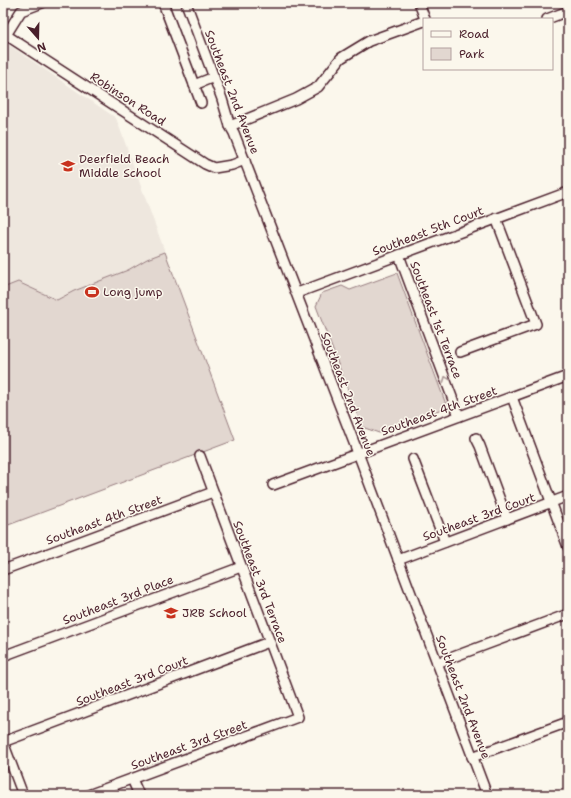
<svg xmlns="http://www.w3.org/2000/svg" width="571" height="798" font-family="'Shantell Sans',sans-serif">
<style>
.built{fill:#eee7de}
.park{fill:#e2d7d0;stroke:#967b7e}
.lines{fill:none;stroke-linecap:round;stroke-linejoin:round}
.minor-casing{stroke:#4a1f2b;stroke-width:12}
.minor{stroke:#fbf7ec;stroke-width:9}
.oneway{stroke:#ab9695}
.labels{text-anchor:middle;stroke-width:3;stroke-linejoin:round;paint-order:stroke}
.street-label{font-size:12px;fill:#4a1f2b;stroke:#fbf7ec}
.poi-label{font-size:12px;fill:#4a1f2b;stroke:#fbf7ec;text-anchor:start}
</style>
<rect width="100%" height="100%" fill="#fbf7ec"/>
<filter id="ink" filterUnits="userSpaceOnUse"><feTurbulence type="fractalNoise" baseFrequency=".025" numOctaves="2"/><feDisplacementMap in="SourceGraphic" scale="8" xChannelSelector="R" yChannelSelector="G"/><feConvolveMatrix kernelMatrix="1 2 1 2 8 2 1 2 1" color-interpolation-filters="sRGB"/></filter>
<g filter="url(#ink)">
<polygon class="built" points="3,41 116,118 165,252 147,259 128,270 74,291 57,300 18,282 3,288"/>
<g class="park">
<polygon points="165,252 235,440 3,527 3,288 18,282 57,300 74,291 128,270 147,259"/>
<polygon points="397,273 447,407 379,433 362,427 316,306 322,293 342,286 350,290"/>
</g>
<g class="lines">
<defs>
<g id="minor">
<polyline points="163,3 201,103"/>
<polyline points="186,3 222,99 230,126 234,133 358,453 487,795"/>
<polyline points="419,3 425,19"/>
<polyline points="547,19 568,11"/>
<polyline points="3,33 205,164 214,168 232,165 245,160"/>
<polyline points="6,35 21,11 42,3"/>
<polyline points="194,85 214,77"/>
<polyline points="230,126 296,99 318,87 341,58 369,41 424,21"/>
<polyline points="399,255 459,416"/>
<polyline points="297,293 568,192"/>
<polyline points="460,352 536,324 496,218"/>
<polyline points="512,397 568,547"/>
<polyline points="476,438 480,446 507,519"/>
<polyline points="413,459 445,542"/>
<polyline points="273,485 568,376"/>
<polyline points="398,560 568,496"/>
<polyline points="3,570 213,492"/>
<polyline points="3,656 241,567"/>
<polyline points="437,663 568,614"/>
<polyline points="3,742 269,642"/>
<polyline points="3,742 23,795"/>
<polyline points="472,757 568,722"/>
<polyline points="132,779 139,795"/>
<polyline points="88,795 298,717 200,456"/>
</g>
</defs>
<use href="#minor" class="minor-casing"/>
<use href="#minor" class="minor"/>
</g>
<defs><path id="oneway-chevron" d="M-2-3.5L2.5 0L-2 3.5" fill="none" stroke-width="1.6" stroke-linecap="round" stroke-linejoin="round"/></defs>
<use class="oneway" href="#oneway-chevron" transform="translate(446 379) rotate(-111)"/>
</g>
<defs>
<symbol id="school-bare" viewBox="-9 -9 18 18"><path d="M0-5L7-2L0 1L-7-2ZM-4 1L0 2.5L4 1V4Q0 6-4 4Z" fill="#c8321e" stroke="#fbf7ec" stroke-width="2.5" paint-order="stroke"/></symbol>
<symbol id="stadium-bare" viewBox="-9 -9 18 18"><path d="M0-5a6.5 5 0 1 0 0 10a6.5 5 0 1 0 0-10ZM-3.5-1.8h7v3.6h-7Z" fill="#c8321e" stroke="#fbf7ec" stroke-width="2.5" paint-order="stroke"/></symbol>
</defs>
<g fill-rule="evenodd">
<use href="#school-bare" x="58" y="156" width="20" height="20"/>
<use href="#stadium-bare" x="82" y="282" width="20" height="20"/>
<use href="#school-bare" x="161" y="603" width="20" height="20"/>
</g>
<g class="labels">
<g class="street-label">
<text transform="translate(232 92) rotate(69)" y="4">Southeast 2nd Avenue</text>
<text transform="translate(128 99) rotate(33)" y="4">Robinson Road</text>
<text transform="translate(428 231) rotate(-21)" y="4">Southeast 5th Court</text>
<text transform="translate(436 320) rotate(69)" y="4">Southeast 1st Terrace</text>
<text transform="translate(348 394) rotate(69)" y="4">Southeast 2nd Avenue</text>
<text transform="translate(439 411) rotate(-20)" y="4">Southeast 4th Street</text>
<text transform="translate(479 517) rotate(-20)" y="4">Southeast 3rd Court</text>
<text transform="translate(104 520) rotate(-20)" y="4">Southeast 4th Street</text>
<text transform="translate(260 582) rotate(69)" y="4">Southeast 3rd Terrace</text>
<text transform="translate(118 600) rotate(-21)" y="4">Southeast 3rd Place</text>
<text transform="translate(132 681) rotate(-21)" y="4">Southeast 3rd Court</text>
<text transform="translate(463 697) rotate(69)" y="4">Southeast 2nd Avenue</text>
<text transform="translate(189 745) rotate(-20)" y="4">Southeast 3rd Street</text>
</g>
<g class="poi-label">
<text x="79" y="163">Deerfield Beach<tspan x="79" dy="14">Middle School</tspan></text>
<text x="103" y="296">Long jump</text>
<text x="182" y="617">JRB School</text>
</g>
</g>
<rect width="571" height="798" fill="none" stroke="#fbf7ec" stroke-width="16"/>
<rect x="8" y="8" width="555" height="782" fill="none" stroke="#4a1f2b" stroke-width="1.5" filter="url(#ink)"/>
<rect x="423" y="18" width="130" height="52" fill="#fbf7ec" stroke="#b4a19f"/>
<rect x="431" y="31" width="20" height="6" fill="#fbf7ec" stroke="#b4a19f"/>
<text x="459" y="38" font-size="12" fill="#4a1f2b">Road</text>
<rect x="431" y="48" width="20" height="12" fill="#e2d7d0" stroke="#b4a19f"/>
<text x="459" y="58" font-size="12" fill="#4a1f2b">Park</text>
<g transform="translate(38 38) rotate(160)" stroke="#fbf7ec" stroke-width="3" paint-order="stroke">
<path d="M0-3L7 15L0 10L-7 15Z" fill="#4a1f2b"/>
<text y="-6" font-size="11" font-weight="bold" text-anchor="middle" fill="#4a1f2b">N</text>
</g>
</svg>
